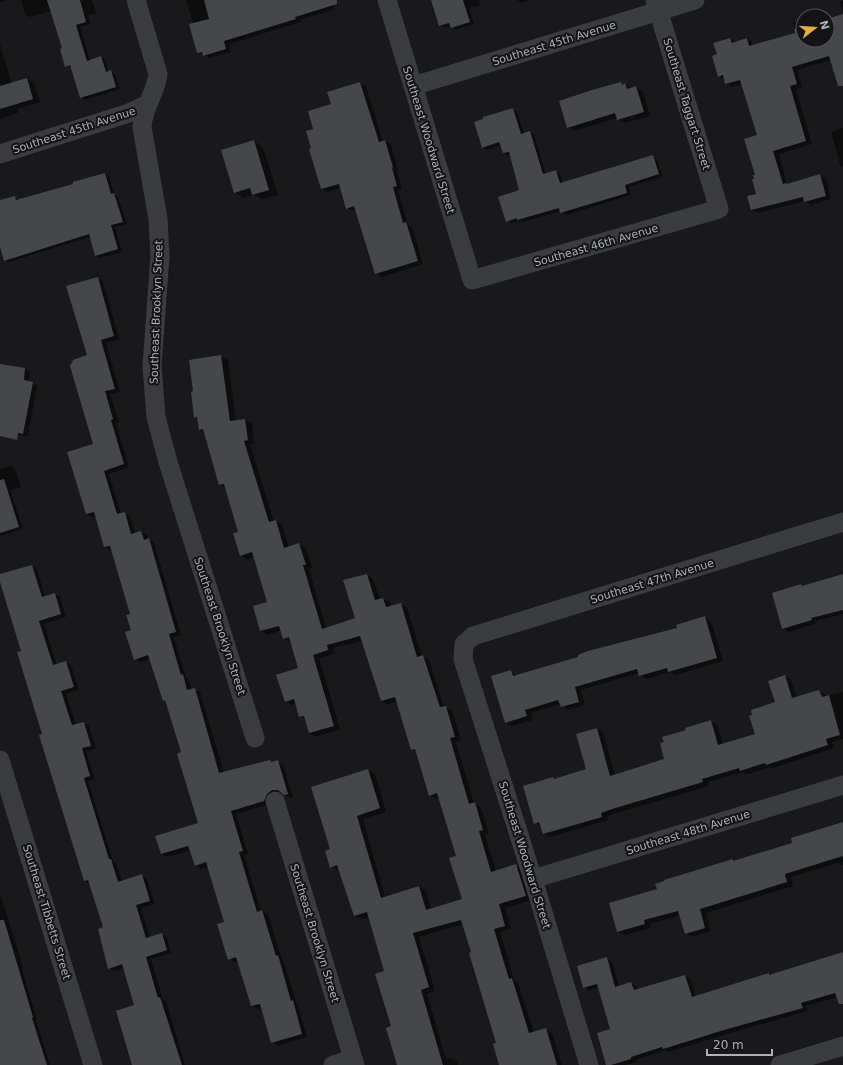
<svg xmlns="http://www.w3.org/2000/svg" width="843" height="1065" font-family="'DejaVu Sans',sans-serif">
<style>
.shadow{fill:#0007;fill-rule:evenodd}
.building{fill:#46474b}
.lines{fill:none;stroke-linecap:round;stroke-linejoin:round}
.minor{stroke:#3b3c40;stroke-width:19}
.labels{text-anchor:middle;stroke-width:4;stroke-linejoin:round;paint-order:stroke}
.street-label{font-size:11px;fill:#adb1ba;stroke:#141416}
</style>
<rect width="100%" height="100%" fill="#19191b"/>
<g class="shadow">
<polygon points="0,0 6,0 6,1 0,2"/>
<polygon points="21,0 92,0 96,13 88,15 90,24 80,27 90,61 101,57 105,60 109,72 111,72 115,74 120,89 85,100 81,97 72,68 66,66 63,49 52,11 30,17 25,15"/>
<polygon points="186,0 332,0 335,9 301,20 301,22 229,44 231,52 209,58 198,52 193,24"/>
<polygon points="432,0 479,0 480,5 469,8 474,24 456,30 451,26 444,28 440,25"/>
<polygon points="517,0 531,0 522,3"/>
<polygon points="843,1 843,13 840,2"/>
<polygon points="843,15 843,61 831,60 797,70 802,87 796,89 812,144 779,154 787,185 820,175 826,179 831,199 811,205 805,201 758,213 752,210 757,194 758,136 742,84 732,87 726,83 725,80 719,76 718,55 715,44 730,39 736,42 747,39 752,42 753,46 796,34 793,23 803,19 803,40 827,40 827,20"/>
<polygon points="0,44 12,84 27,79 34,83 40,102 18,109 18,113 0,119"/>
<polygon points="360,83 366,86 383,142 385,141 391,145 398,170 397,171 402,189 398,190 408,225 412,227 423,264 382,277 376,273 357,210 352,211 347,208 341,188 327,192 321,189 312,149 314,130 332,105 328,92"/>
<polygon points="621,83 632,88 636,87 643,91 650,116 625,123 617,118 575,131 568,127"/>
<polygon points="513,109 517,112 524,134 530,132 534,135 546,174 556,171 560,174 563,183 652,156 657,159 663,177 629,187 631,195 566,215 561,211 523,222 520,221 511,223 507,221 520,191 511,154 508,155 504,153 501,145 487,150 482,147"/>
<polygon points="843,128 843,167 840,165 831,132"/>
<polygon points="254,141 263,147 278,195 262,199 254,194 244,198 235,192"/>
<polygon points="104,174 109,176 114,194 118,197 127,224 115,227 122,252 100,258 96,256 90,237 9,262 5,260 0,243 0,201 15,197 19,200 75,184"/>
<polygon points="98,278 103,281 119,339 106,343 120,392 110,394 119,422 116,423 129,467 109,474 121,514 125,513 130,516 135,533 141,532 147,535 148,539 154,543 181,635 174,637 186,678 188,679 191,689 194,689 200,692 224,773 270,761 273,763 277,762 283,765 293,797 291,798 283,793 278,793 270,804 236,814 248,854 244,855 261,911 268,914 282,959 283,960 297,1004 298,1005 307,1037 278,1046 272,1042 262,1008 257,1009 251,1006 238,961 234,962 229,959 225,922 208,866 201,869 195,865 191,850 168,857 162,854 200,823 183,753 167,702 163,700 150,659 140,662 135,659 131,615 112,550 105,547 96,516 92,517 86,514 95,445 89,356"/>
<polygon points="221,357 228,360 236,421 245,420 252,423 254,444 250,444 274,522 276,521 282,525 289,548 299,544 306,548 312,568 309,569 326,628 356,619 367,575 373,579 380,600 383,599 390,602 391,607 401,604 407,608 422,656 429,660 444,707 452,710 461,740 456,742 474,803 481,807 489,834 485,835 496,871 516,866 523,869 532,900 505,908 511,929 500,932 514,980 518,983 534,1032 546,1029 552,1033 562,1065 500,1065 497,1043 464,924 419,937 435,991 427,994 446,1059 450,1058 457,1062 458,1065 398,1065 385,972 369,917 361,919 355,916 340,870 338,871 331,867 331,850 368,770 375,774 386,812 363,819 385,897 419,887 426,891 431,909 463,900 457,856 440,798 437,799 430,795 417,752 412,749 397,701 388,704 382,701 362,641 333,648 334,654 319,658 340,729 316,737 310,733 306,720 300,717 296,703 292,705 285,701 300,669 291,642 284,638 282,630 268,635 261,631 254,607 268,602 255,557 247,559 240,556 239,532 226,488 220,485 204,431 200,429 198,420 195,417"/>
<polygon points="0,365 25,369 30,372 28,382 37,385 28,436 0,432"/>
<polygon points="10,466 15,469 21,487 10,490 23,529 0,536 0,469"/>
<path d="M32,566L37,569L45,597L55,594L60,597L66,617L44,624L57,665L66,662L71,665L79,690L66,694L76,725L84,723L89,726L96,749L86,751L95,779L88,781L113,861L116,863L122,881L142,876L147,879L155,904L141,908L150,938L161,934L167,937L171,953L151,959L163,1000L166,1001L185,1065H133L135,1006L124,968L114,971L109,968L104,928L90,884L84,881L43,735L22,651L0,579V575ZM127,962V964L112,968V966Z"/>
<polygon points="843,575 843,614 816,621 817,623 789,632 783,628 801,585 803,587"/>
<polygon points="705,617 711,621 723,661 675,675 670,672 646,679 640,675 639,673 581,690 585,705 568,710 562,706 561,704 531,713 533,720 512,726 505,723 511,671 518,676 678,629"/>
<polygon points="785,676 791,680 797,698 819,691 826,695 826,696 843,692 843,739 832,742 834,748 773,768 771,767 747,774 742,772 708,782 709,786 607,816 608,820 550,837 544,834 542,827 535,823 553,778 556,780 587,770 597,729 603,732 615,775 666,760 711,721 717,725 723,745 757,735 776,703"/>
<polygon points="843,822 843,865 838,863 791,877 793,886 706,913 711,931 692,937 686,933 681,915 650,924 651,928 625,935 618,932 658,889 733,861 735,862 793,844 835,825 835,824"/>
<polygon points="0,893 21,960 23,973 37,1020 36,1020 50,1065 0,1065"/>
<polygon points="843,953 843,1000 838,997 806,1006 808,1011 730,1033 669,1052 666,1050 636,1060 636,1062 625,1065 608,1065 611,1030 599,987 589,990 584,987 606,958 612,961 619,987 631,983 636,986 638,990 685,976 691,979 696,997 768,974 771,976"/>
</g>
<g class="building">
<polygon points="47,0 80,0 86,22 76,25 87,61 101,56 106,72 111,70 116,87 80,98 70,65 65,67 60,49 62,48"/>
<polygon points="204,0 337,0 337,4 295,17 296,19 224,41 226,49 203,56 202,52 197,53 189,24 209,19"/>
<polygon points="431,0 463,0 470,22 451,28 449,23 439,26"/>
<polygon points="843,14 843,86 838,86 829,56 792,67 797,84 790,86 806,141 773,151 783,184 786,183 787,184 820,174 826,196 804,202 803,197 751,210 747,196 756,194 752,179 754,179 753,175 755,175 744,139 757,135 740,80 725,84 723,75 718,77 712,56 717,54 713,43 730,38 732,43 747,38 749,46 795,33 794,29 803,27 803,40 827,40 827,19"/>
<polygon points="27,78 33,99 0,109 0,86"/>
<polygon points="360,82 379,142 385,140 393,167 392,168 397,186 393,187 403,223 406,222 418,261 375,274 354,206 346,209 339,184 321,189 309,149 311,148 306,131 313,129 308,111 331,104 327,92"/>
<polygon points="621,82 622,85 625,83 627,89 636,86 644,112 617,120 615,113 567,128 559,101 592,90"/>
<polygon points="513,108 521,134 530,131 543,174 556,170 560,183 653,155 659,174 625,185 627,193 560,213 559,208 517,220 517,218 506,222 498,197 519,190 509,152 503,153 499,142 482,148 474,122 483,119 483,117"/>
<polygon points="254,140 269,190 252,195 250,188 234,193 221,150"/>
<polygon points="105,173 111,194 114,193 123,222 111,225 118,249 95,256 89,234 4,261 0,247 0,200 15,196 16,200 73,184 73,182"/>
<polygon points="98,277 114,336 101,340 115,389 105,391 113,419 111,420 124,464 104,471 117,514 125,512 131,534 141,531 144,540 149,538 176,632 169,634 181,675 183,674 187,690 195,688 219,773 270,760 271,762 278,760 288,794 284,795 278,790 272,790 267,794 264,801 231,811 243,851 239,852 257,912 262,910 276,956 278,955 291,1001 293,1000 302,1034 271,1043 260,1004 251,1006 236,957 228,960 217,924 224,922 206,862 195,866 188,846 161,854 155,836 198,823 177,754 181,752 165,700 163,701 148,655 134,660 125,632 131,630 126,615 130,614 110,546 104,547 94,512 86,514 67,452 93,444 70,366 73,360 87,355 66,286"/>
<polygon points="221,355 230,421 245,419 248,440 244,441 269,522 276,520 284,548 299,543 306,565 303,565 322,629 355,618 343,580 367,574 375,600 383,598 386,607 401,603 417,657 423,655 440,707 446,706 455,737 450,738 469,804 475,802 483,830 479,831 491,872 516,864 526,896 499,904 505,926 494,929 509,979 512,978 529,1033 546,1028 557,1065 499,1065 493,1044 496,1043 469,953 471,952 461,920 413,933 429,987 421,990 443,1065 397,1065 386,1028 391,1026 375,974 384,971 367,912 354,916 337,865 330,868 325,851 330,849 311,787 368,769 380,808 357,816 381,898 419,886 426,910 462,899 449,858 456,856 437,793 429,796 415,749 411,750 395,697 381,701 360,636 327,645 328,650 313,655 334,726 309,733 304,716 299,717 294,699 285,702 276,675 298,668 289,637 283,639 279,626 260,631 253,606 267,602 252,552 240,556 233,533 238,532 224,484 219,485 203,429 199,430 197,417 194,418 191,392 193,391 189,360"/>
<polygon points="0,364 25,368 24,380 33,382 23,434 18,433 17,440 0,436"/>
<polygon points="4,479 19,527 0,533 0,480"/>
<polygon points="32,565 42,597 55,593 61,614 39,621 53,665 66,661 74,687 61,691 72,725 84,722 91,746 82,748 90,776 84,778 109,859 111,859 118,882 142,874 150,901 136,905 146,938 162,933 167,950 146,957 158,998 160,997 182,1065 132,1065 116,1011 134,1005 122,964 108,969 98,929 103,927 88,880 84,881 39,735 42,734 17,652 21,651 0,582 0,574"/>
<polygon points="843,574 843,610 811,618 812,620 782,629 772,593 801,584 802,586"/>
<polygon points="705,616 717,658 668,672 667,668 639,676 637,669 575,687 579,702 561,707 558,700 525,710 527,716 505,723 491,676 511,670 513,676 578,657 578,655 588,651 677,628 676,625"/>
<polygon points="785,675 792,698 819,690 822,697 829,695 840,735 826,739 828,745 766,765 765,763 740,771 739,768 702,779 703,782 612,809 601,813 602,817 543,834 539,822 534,824 523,786 553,777 554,779 586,769 576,734 597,728 610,776 664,759 660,743 664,742 662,737 686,730 685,728 711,720 718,745 755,734 749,716 752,715 751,710 775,702 768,681"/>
<polygon points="843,822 843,856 785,874 787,882 700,909 705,928 685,934 678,911 644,920 645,924 617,932 609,903 657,889 655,884 664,881 664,880 733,859 733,861 792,843 791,838"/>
<polygon points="0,920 4,920 33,1017 32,1018 47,1065 0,1065"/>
<polygon points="843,952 843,1004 839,1004 835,993 801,1003 803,1008 724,1030 663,1049 662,1047 631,1057 631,1059 611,1065 606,1065 597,1033 610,1029 597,984 583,988 577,966 607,957 615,987 631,982 634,990 685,975 692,997 769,973 769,975"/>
</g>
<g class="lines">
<g class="minor">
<path d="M136,0L158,74C156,93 143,107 142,127L158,219L160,256L152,366L156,417L168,462L255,738"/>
<polyline points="387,0 472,280 719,209 655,0"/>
<polyline points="413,86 695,0"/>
<polyline points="0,154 129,113 147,105"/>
<polyline points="0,760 93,1065"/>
<polyline points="275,801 355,1065"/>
<polyline points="533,879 843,785"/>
<polyline points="333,1065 353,1059"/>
<polyline points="589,1065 533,879 463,659 464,644 473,636 843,522"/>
<polyline points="780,1065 843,1046"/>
</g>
</g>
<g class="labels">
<g class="street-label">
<text transform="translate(554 43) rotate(-17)" y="4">Southeast 45th Avenue</text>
<text transform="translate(687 104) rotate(73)" y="4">Southeast Taggart Street</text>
<text transform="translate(74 130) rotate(-18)" y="4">Southeast 45th Avenue</text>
<text transform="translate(429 140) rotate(73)" y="4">Southeast Woodward Street</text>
<text transform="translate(596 245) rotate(-16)" y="4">Southeast 46th Avenue</text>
<text transform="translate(156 312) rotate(-88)" y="4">Southeast Brooklyn Street</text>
<text transform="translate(652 581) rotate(-17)" y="4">Southeast 47th Avenue</text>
<text transform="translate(220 626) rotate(72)" y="4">Southeast Brooklyn Street</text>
<text transform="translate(688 832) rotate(-17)" y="4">Southeast 48th Avenue</text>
<text transform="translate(525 855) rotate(73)" y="4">Southeast Woodward Street</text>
<text transform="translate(47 912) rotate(73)" y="4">Southeast Tibbetts Street</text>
<text transform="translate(315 933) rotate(73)" y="4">Southeast Brooklyn Street</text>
</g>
</g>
<g transform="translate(815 28) rotate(73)"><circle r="19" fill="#141416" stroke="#515358"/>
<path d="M0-3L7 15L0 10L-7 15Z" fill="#e5ac47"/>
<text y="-6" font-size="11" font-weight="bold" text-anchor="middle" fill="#adb1ba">N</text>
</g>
<path d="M707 1049v6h65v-6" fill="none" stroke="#adb1ba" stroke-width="2"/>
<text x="713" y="1049" font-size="12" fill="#adb1ba" stroke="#141416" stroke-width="3" paint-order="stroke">20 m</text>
</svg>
